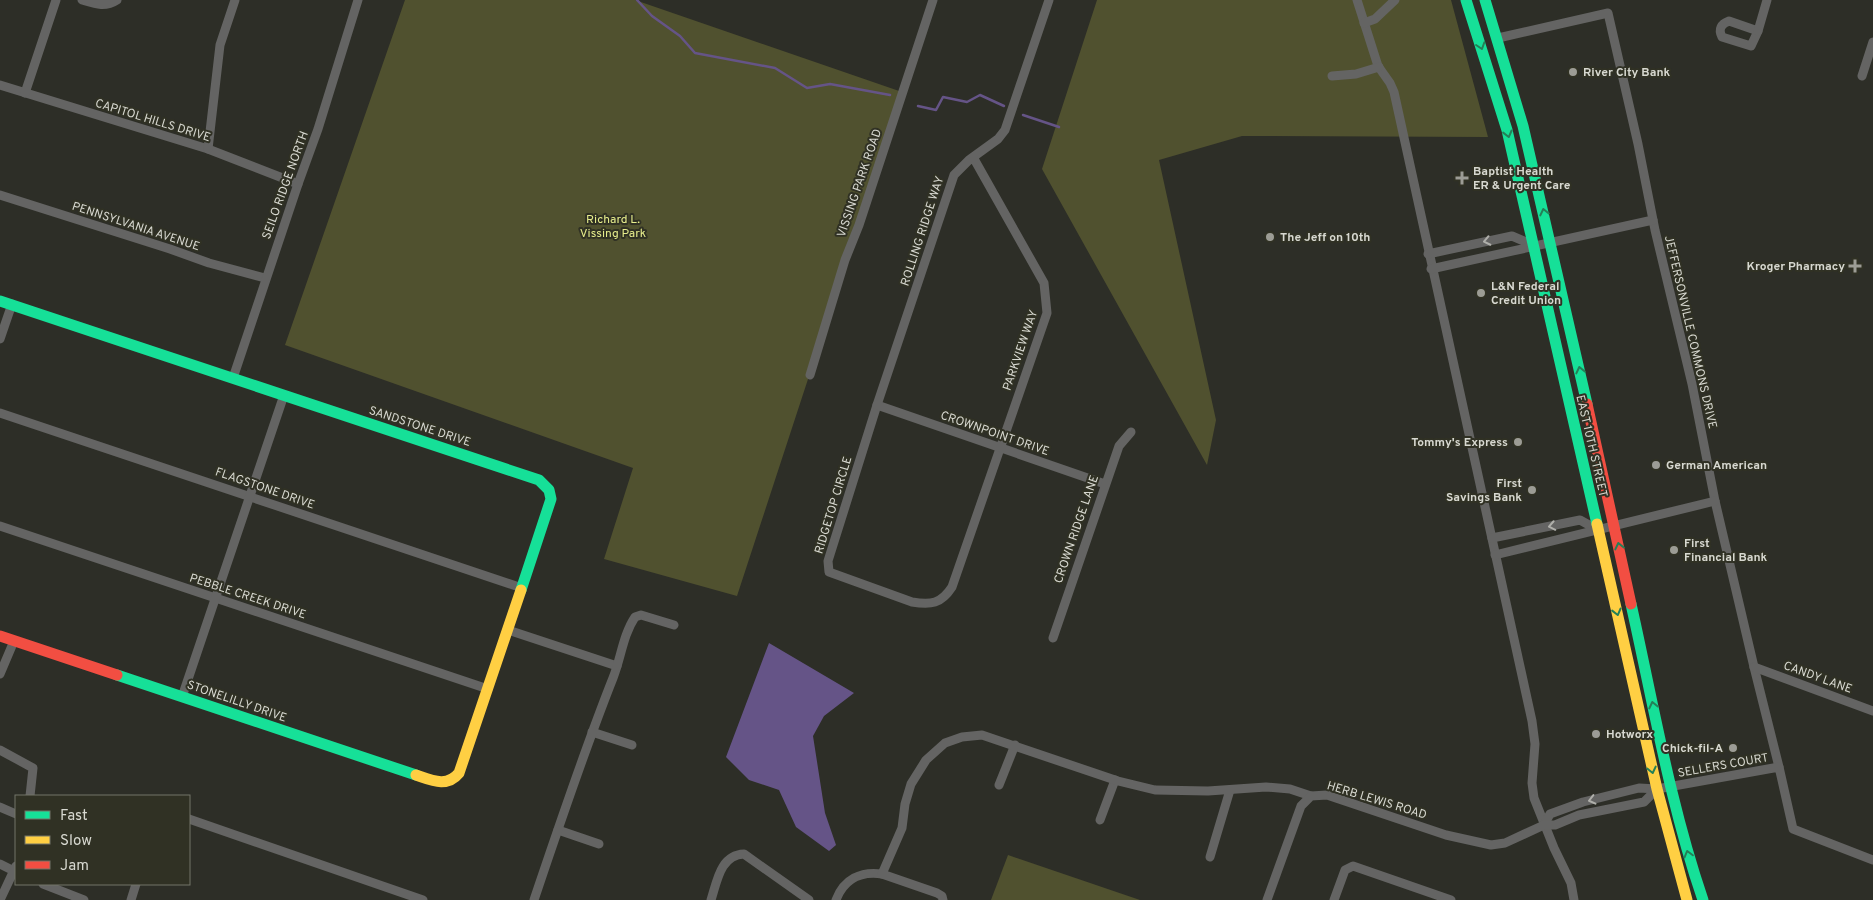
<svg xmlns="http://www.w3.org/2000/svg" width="1873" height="900" font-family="Overpass,sans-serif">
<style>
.green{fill:#50512f}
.water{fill:#655487}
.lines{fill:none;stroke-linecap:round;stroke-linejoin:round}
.stream{stroke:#655487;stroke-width:2.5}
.street{stroke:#646463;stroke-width:9}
.fast{stroke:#16e098;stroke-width:11}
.slow{stroke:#ffcf43;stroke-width:11}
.jam{stroke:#f24e42;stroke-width:11}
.oneway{stroke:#248058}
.oneway2{stroke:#afafaa}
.poi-dot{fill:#9c9c95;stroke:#303124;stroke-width:2}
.labels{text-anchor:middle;stroke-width:4;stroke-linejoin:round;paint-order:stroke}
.poi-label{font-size:12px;font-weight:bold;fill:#d7d8d0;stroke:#303124;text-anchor:start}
.street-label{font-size:12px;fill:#d7d8d0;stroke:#303124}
.park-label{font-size:12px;fill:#e6ed8c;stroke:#303124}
</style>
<rect width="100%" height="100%" fill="#2d2e27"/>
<g class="green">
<polygon points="405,0 635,0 902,92 737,596 604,559 633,468 285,345"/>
<polygon points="1097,0 1451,0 1488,137 1242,136 1159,160 1216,420 1207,465 1042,169"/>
<polygon points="1008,855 1140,900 991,900"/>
</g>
<polygon class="water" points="769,643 854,693 824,716 813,736 825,813 836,845 829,851 796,827 779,790 749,780 726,757"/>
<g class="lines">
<g class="stream">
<polyline points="637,0 652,16 680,36 695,53 775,68 807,88 830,84 890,95"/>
<polyline points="918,106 936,110 943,97 967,102 980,95 1004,106"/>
<polyline points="1023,115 1059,127"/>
</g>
<g class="street">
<path d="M82,0C95,4 105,8 117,0"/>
<polyline points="1357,0 1378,66 1390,83 1394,92 1532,721 1535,744 1532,783 1534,798 1554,848 1571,883 1574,900"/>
<path d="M1729,21L1758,31L1751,46L1722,37C1718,29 1721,24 1729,21Z"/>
<polyline points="1364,23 1375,19 1395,0"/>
<polyline points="1758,31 1767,0"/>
<polyline points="1498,38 1608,13 1638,144 1655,230 1692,384 1715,501 1754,667 1779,767"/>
<polyline points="1332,76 1356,74 1379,67"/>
<polyline points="1862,76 1873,42"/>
<polyline points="0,85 208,149 298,184"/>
<polyline points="25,93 56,0"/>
<polyline points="208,149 220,45 235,0"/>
<path d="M973,157L1044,283L1047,313L952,587C941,604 931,605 912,602L829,572L828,561L877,405L954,175L969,160L998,139L1005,130L1049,0"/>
<polyline points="0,195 170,249 209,263 265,278"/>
<polyline points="1428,254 1512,236 1533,245"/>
<polyline points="1431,269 1653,220"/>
<polyline points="0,339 12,304"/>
<polyline points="810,375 845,260 859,225 933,0"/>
<polyline points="233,378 298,184 318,129 358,0"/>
<polyline points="877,405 1105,484"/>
<polyline points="0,413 522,588"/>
<polyline points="0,526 488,689"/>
<polyline points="1492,538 1580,520 1598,530"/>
<polyline points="1495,555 1715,501"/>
<polyline points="508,630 617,666"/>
<polyline points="1053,638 1119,446 1131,432"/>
<polyline points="1754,667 1873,711"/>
<polyline points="0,674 14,641"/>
<polyline points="182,697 284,395"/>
<polyline points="592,732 632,745"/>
<polyline points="0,750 33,768 30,796"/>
<polyline points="999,785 1015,745"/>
<polyline points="0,807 16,814"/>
<polyline points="189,819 423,900"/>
<polyline points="1100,820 1115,780"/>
<polyline points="1544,825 1550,814 1583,802 1639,788 1657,789 1779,767 1793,829 1873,860"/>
<polyline points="558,830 599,844"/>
<polyline points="1210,857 1230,790"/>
<polyline points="0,864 16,872"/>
<polyline points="43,884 84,900"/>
<polyline points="0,900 16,866"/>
<polyline points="131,900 136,884"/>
<path d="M534,900C559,826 584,751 613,678C621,658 623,635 635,617L641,615L674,625"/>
<path d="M711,900C717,882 720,855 744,854L809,900"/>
<path d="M836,900C844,879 861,871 882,874"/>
<polyline points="943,900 942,896 937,893 882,874 902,828 905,804 911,784 926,760 945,743 962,737 982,735 1118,781 1155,790 1208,791 1266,787 1290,789 1311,796"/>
<polyline points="1267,900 1301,806 1311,796 1327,795 1446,835 1491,845 1505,843 1544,825 1555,825 1579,815 1644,802 1657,789"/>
<polyline points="1334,900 1345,870 1353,866 1451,900"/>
</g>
<g class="fast">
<polyline points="1466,0 1507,130 1597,524"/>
<polyline points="1485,0 1523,126 1587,404"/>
<polyline points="0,301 539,480 549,490 551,499 521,590"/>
<path d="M1631,604C1653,702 1670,804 1703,900"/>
<polyline points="117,675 416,775"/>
</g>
<g class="slow">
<polyline points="1597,524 1657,789 1687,900"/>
<path d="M416,775C431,780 447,788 459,773L521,590"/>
</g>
<g class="jam">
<polyline points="1587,404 1631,604"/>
<polyline points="0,636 117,675"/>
</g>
</g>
<defs><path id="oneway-chevron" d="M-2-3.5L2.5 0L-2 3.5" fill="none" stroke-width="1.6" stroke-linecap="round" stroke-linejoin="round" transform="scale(1.25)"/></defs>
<g class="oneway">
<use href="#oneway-chevron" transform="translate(1481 46) rotate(72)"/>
<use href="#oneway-chevron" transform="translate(1508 134) rotate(76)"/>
<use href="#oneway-chevron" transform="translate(1544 212) rotate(-103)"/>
<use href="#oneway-chevron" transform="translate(1580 370) rotate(-103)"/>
<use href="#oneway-chevron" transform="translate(1619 546) rotate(-103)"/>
<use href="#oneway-chevron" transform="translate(1617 612) rotate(76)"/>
<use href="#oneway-chevron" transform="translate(1653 705) rotate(-103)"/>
<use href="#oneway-chevron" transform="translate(1652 770) rotate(77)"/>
<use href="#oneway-chevron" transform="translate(1688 854) rotate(-105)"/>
</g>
<g class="oneway2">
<use href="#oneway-chevron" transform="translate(1487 241) rotate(168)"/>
<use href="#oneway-chevron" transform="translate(1552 526) rotate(169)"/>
<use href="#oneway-chevron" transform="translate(1592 800) rotate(166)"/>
</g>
<g class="poi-dot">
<circle cx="1573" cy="72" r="5"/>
<path d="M1459.5 170.5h5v5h5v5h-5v5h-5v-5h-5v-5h5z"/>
<circle cx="1270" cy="237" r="5"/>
<path d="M1852.5 258.5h5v5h5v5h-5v5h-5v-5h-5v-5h5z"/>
<circle cx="1481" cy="293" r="5"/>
<circle cx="1518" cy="442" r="5"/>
<circle cx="1656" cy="465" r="5"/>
<circle cx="1532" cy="490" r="5"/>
<circle cx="1674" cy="550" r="5"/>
<circle cx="1596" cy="734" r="5"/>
<circle cx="1733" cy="748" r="5"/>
</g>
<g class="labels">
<g class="poi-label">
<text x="1583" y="76">River City Bank</text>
<text x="1473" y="175">Baptist Health<tspan x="1473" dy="14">ER &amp; Urgent Care</tspan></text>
<text x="1280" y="241">The Jeff on 10th</text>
<text x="1845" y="270" text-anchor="end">Kroger Pharmacy</text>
<text x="1491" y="290">L&amp;N Federal<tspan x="1491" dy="14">Credit Union</tspan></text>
<text x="1508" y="446" text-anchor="end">Tommy's Express</text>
<text x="1666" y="469">German American</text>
<text x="1522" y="487" text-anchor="end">First<tspan x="1522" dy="14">Savings Bank</tspan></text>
<text x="1684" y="547">First<tspan x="1684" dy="14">Financial Bank</tspan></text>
<text x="1606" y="738">Hotworx</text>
<text x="1723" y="752" text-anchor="end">Chick-fil-A</text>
</g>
<g class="street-label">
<text transform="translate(153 120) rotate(17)" y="4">CAPITOL HILLS DRIVE</text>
<text transform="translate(859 183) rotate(-71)" y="4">VISSING PARK ROAD</text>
<text transform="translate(285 185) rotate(-70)" y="4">SEILO RIDGE NORTH</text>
<text transform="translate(136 226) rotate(18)" y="4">PENNSYLVANIA AVENUE</text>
<text transform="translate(922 231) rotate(-72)" y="4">ROLLING RIDGE WAY</text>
<text transform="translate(1691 332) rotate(77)" y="4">JEFFERSONVILLE COMMONS DRIVE</text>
<text transform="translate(1020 350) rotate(-71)" y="4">PARKVIEW WAY</text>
<text transform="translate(420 426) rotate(18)" y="4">SANDSTONE DRIVE</text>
<text transform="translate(995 433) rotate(19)" y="4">CROWNPOINT DRIVE</text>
<text transform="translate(1592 446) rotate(77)" y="4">EAST 10TH STREET</text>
<text transform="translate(265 488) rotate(19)" y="4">FLAGSTONE DRIVE</text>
<text transform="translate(833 505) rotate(-73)" y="4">RIDGETOP CIRCLE</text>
<text transform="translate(1076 529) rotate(-71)" y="4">CROWN RIDGE LANE</text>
<text transform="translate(248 596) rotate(18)" y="4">PEBBLE CREEK DRIVE</text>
<text transform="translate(1818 677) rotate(20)" y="4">CANDY LANE</text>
<text transform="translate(237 701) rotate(19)" y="4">STONELILLY DRIVE</text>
<text transform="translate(1723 765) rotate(-10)" y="4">SELLERS COURT</text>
<text transform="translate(1377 800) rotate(17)" y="4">HERB LEWIS ROAD</text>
</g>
<g class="park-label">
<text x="613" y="223">Richard L.<tspan x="613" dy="14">Vissing Park</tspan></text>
</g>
</g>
<rect x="15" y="795" width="175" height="90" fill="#303124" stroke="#737469"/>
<rect x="25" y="811" width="25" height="8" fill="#16e098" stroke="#737469"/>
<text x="60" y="820" font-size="15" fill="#d7d8d0">Fast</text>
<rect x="25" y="836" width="25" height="8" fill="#ffcf43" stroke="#737469"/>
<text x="60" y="845" font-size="15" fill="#d7d8d0">Slow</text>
<rect x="25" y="861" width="25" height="8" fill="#f24e42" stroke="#737469"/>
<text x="60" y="870" font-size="15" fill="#d7d8d0">Jam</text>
</svg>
